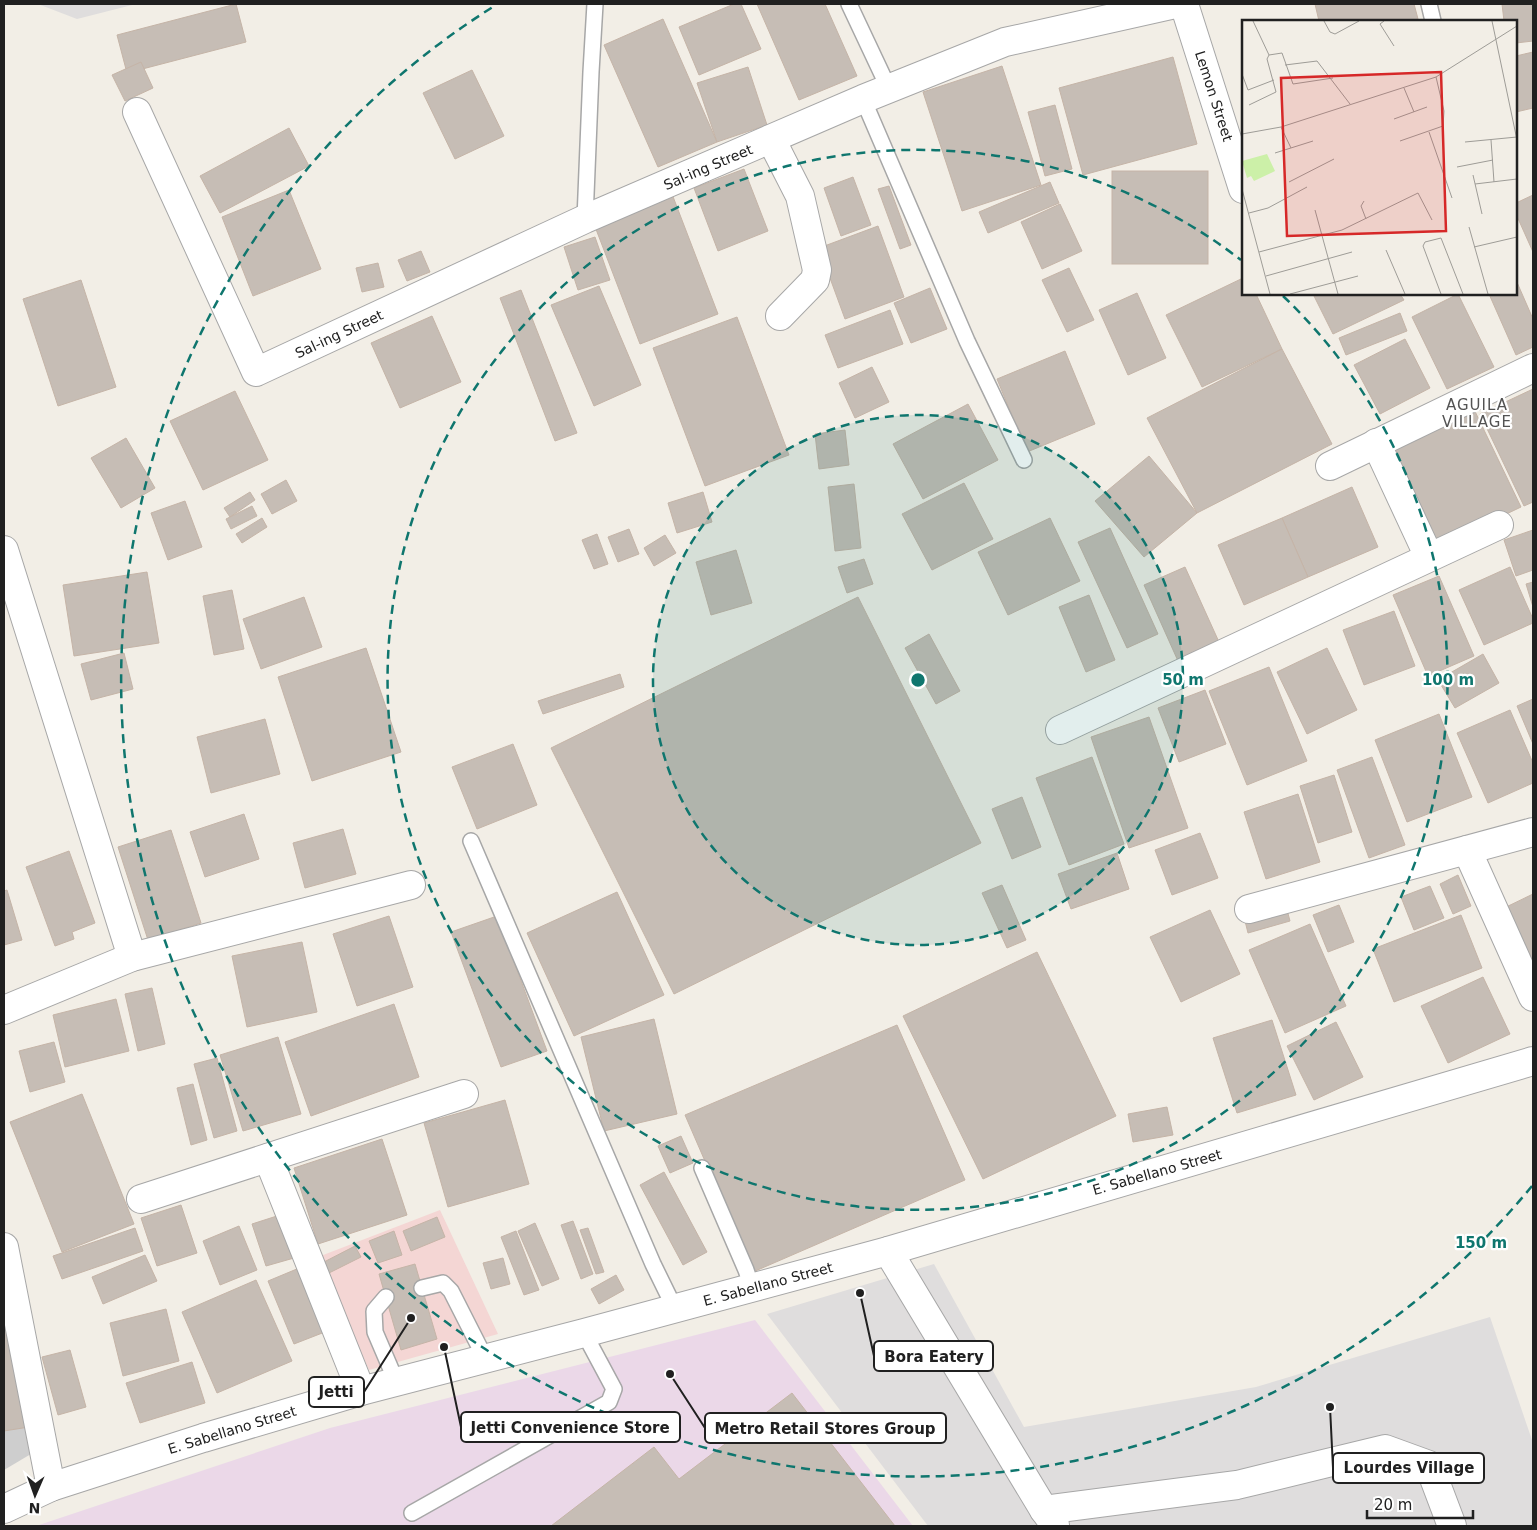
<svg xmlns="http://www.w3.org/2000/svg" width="1537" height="1530" font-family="'DejaVu Sans',sans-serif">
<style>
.residential{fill:#dfdddd}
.commercial{fill:#f4d6d4}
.industrial{fill:#ebd8e8}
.religious{fill:#cecece}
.building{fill:#c6bdb5;stroke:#c5b4a7}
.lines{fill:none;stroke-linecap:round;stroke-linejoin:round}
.service-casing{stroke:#a7a7a7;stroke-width:18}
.minor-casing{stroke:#a7a7a7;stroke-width:30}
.tertiary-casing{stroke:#a7a7a7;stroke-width:30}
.service{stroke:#fff;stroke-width:15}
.minor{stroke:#fff;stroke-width:28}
.tertiary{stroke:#fff;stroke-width:28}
.ring{fill:none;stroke:#0f766e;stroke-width:2.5;stroke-dasharray:9 6}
.labels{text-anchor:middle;stroke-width:4.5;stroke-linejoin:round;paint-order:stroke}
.street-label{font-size:14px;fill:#202020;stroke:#fff}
.neighbourhood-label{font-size:15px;letter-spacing:1px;fill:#535353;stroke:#fff}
.inset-road{fill:none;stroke:#9e9c97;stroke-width:1}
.view{fill:#d62828;fill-opacity:0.15;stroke:#d62828;stroke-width:2.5}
.inset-edge{fill:none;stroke:#202020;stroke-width:2.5}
.centre{fill:#0f766e;stroke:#fff;stroke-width:2.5}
.ring-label{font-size:15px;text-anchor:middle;font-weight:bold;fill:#0f766e;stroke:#fff;stroke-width:4.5;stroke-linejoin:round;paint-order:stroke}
.leader{fill:none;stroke:#202020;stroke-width:2}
.callout-dot{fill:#202020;stroke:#fff;stroke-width:2}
.callout{fill:#fff;stroke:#202020;stroke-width:2}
.callout-label{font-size:15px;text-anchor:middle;font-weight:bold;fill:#202020}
</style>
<rect width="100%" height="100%" fill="#f2eee6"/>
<g class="residential">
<polygon points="38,4 136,4 77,19"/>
<polygon points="934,1264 1024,1427 1256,1387 1490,1317 1533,1443 1533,1526 928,1526 767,1314"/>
</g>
<polygon class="commercial" points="440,1210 498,1334 369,1370 318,1257"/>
<polygon class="industrial" points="755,1320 913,1526 36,1526 330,1428"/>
<polygon class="religious" points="4,1262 36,1451 4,1470"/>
<g class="building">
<polygon points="236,4 246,42 127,73 117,35"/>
<polygon points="734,4 741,4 761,49 699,75 679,27"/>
<polygon points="757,4 825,4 857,76 799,100"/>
<polygon points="1315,4 1414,4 1418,19 1408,21 1319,21"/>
<polygon points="1502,4 1533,4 1533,41 1516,43 1516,21 1504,21"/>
<polygon points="663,19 717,142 658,167 604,45"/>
<polygon points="1533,52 1533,108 1516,112 1516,56"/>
<polygon points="1173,57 1197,144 1083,175 1059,88"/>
<polygon points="141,62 153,88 125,101 112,75"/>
<polygon points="1002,66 1041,185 962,211 923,92"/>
<polygon points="748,67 767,125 717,142 697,83"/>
<polygon points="472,70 504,136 455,159 423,93"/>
<polygon points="1055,105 1072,169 1045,176 1028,112"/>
<polygon points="289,128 309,166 220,213 200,176"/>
<polygon points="744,169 768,231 718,251 694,188"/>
<rect x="1112" y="171" width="96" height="93"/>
<polygon points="853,177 871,225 841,236 824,188"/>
<polygon points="1050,182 1059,203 988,233 979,212"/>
<polygon points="889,186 911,245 900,249 878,189"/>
<polygon points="289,190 321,269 253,296 222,217"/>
<polygon points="672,194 718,314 640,344 594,224"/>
<polygon points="1533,195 1533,252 1516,214 1516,203"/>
<polygon points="1060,204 1082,251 1042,269 1021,222"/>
<polygon points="878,226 904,297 845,319 819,248"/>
<polygon points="595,237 610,280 578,290 564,247"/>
<polygon points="421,251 430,272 407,281 398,260"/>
<polygon points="378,263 384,287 362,292 356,268"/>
<polygon points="1069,268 1094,320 1067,332 1042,280"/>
<polygon points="1243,278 1243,294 1256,294 1282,349 1202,387 1166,315"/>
<polygon points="81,280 116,387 58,406 23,299"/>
<polygon points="1516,280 1533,319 1533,347 1516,355 1489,294 1516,294"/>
<polygon points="599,286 641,385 594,406 551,305"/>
<polygon points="930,288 947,329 911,343 894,303"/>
<polygon points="521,290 577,433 555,441 500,298"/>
<polygon points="1137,293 1166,358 1128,375 1099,310"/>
<polygon points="1313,294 1400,294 1404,300 1333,334"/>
<polygon points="1458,294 1494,367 1447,389 1412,317"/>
<polygon points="890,310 903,344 838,368 825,335"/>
<polygon points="1400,313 1407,331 1346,355 1339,338"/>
<polygon points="432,316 461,382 400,408 371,343"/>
<polygon points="737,317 789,455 705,486 653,348"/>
<polygon points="1405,339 1430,388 1380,414 1354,365"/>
<polygon points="1282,349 1332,444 1197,513 1147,418"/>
<polygon points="1065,351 1095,424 1027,452 997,379"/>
<polygon points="872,367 889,402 855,418 839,383"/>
<polygon points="1533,389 1533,502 1524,506 1480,414"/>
<polygon points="235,391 268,460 203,490 170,421"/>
<polygon points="1471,403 1521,507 1431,550 1381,446"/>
<polygon points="968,404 998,460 923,499 893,444"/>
<polygon points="845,430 849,465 819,469 815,434"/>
<polygon points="126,438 155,488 121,508 91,458"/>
<polygon points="1149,456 1197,513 1144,557 1095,501"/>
<polygon points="286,480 297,501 272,514 261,494"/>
<polygon points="964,483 993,539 932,570 902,514"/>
<polygon points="854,484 861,548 835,551 828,487"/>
<polygon points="1352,487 1378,547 1308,577 1282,518"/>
<polygon points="250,492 255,500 230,517 224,508"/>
<polygon points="703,492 712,522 677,533 668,503"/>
<polygon points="185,501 202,547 168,560 151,513"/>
<polygon points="252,506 257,516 231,529 226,519"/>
<polygon points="262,518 267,527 242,543 236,534"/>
<polygon points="1050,518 1080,581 1008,615 978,552"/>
<polygon points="1282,518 1308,577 1244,605 1218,545"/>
<polygon points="1110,528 1158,634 1127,648 1078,542"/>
<polygon points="629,529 639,554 618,562 608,537"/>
<polygon points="1533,530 1533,570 1516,576 1504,540"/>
<polygon points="597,534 608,564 594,569 582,540"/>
<polygon points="665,535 676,553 654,566 644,548"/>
<polygon points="736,550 752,603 711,615 696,562"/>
<polygon points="864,559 873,584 847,593 838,567"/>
<polygon points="1185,567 1219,642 1178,661 1144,585"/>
<polygon points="1510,567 1533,619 1533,623 1484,645 1459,590"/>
<polygon points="147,572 159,643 74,656 63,585"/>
<polygon points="1439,576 1474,656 1428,676 1393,595"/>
<polygon points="1533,582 1533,607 1526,584"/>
<polygon points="232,590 244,649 214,655 203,596"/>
<polygon points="1089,595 1115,660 1086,672 1059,607"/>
<polygon points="304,597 322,647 261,669 243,619"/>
<polygon points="858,597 981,843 674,994 551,748"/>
<polygon points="1394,611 1415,666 1364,685 1343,630"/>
<polygon points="929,634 960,691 936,704 905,648"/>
<polygon points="366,648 401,752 312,781 278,677"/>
<polygon points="1327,648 1357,710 1307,734 1277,672"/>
<polygon points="124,653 133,689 91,700 81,664"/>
<polygon points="1483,654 1499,683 1455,708 1438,680"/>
<polygon points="1269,667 1307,761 1247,785 1209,691"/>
<polygon points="620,674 624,687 543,714 538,701"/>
<polygon points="1205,690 1226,744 1179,762 1158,708"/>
<polygon points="1533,699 1533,744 1517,706"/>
<polygon points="1510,710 1533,763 1533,783 1488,803 1457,733"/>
<polygon points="1439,714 1472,797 1407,822 1375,740"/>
<polygon points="1149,717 1188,828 1129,848 1091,737"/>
<polygon points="265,719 280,774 211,793 197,737"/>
<polygon points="513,744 537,805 477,829 452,767"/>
<polygon points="1092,757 1124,844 1069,865 1036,778"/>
<polygon points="1372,757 1405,845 1369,858 1337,770"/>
<polygon points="1334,775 1352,832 1318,843 1300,786"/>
<polygon points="1298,794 1320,862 1266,879 1244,812"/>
<polygon points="1022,797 1041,847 1012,859 992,809"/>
<polygon points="244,814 259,859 205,877 190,832"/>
<polygon points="343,829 356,874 305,888 293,843"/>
<polygon points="171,830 201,923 148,940 118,847"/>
<polygon points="1200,833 1218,878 1172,895 1155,850"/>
<polygon points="69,851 95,923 72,932 74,939 55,946 26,867"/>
<polygon points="1117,853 1129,889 1071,909 1058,874"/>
<polygon points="1458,875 1471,906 1453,914 1440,884"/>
<polygon points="1002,885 1026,940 1007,948 982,893"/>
<polygon points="1430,886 1444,918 1414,930 1401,897"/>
<polygon points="7,890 22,940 4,945 4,891"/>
<polygon points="617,892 664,995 574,1036 527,933"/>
<polygon points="1533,894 1533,981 1500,910"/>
<polygon points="1339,905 1354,942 1328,952 1313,915"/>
<polygon points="1286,906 1290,921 1248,933 1244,917"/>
<polygon points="1210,910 1240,974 1181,1002 1150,937"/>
<polygon points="1461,915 1482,968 1394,1002 1373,949"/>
<polygon points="389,916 413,987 357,1006 333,934"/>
<polygon points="497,916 547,1051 501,1067 451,932"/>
<polygon points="1310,924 1346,1006 1285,1033 1249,950"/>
<polygon points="302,942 317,1012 247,1027 232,956"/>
<polygon points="1037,952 1116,1116 983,1179 903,1016"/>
<polygon points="1483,977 1510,1034 1448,1063 1421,1006"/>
<polygon points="152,988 165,1044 138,1051 125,994"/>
<polygon points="116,999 129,1051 65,1067 53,1015"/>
<polygon points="394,1004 419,1077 311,1116 285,1042"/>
<polygon points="654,1019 677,1114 604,1131 581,1037"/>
<polygon points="1272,1020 1296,1095 1237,1113 1213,1038"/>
<polygon points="1336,1022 1363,1077 1314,1100 1287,1046"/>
<polygon points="897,1025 965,1180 753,1272 685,1115"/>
<polygon points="278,1037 301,1114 243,1131 220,1055"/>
<polygon points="54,1042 65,1082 30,1092 19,1051"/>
<polygon points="217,1058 237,1131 214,1138 194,1064"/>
<polygon points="193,1084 207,1140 191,1145 177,1088"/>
<polygon points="82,1094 134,1224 62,1252 10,1122"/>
<polygon points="505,1100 529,1184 448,1207 424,1123"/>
<polygon points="1167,1107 1173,1135 1133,1142 1128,1114"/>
<polygon points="681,1136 693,1163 670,1173 658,1146"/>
<polygon points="382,1139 407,1215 318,1244 294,1168"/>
<polygon points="664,1172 707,1252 683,1265 640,1185"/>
<polygon points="181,1205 197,1253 157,1266 141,1218"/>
<polygon points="280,1215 294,1258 266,1266 252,1224"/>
<polygon points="437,1217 445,1237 411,1251 403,1231"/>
<polygon points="573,1221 593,1274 581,1279 561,1225"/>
<polygon points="535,1223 559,1279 542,1286 518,1231"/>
<polygon points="239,1226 257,1270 220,1285 203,1241"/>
<polygon points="135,1228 143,1251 62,1279 53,1256"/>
<polygon points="588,1228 604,1272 596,1274 580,1230"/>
<polygon points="394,1231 402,1255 378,1263 369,1241"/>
<polygon points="516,1231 539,1290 524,1295 501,1237"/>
<polygon points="355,1246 361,1257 329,1273 324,1262"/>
<polygon points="145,1255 157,1281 103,1304 92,1277"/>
<polygon points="503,1258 510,1284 491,1289 483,1263"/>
<polygon points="415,1264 437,1339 401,1350 379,1274"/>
<polygon points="304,1266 330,1330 294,1344 268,1281"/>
<polygon points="616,1275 624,1290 599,1304 591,1289"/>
<polygon points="256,1280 292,1361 217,1393 182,1312"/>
<polygon points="4,1283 29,1427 4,1431"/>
<polygon points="166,1309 179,1361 123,1376 110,1323"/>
<polygon points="70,1350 86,1407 58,1415 42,1357"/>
<polygon points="192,1362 205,1403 140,1423 126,1383"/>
<polygon points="792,1393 895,1526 551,1526 654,1447 679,1479"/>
</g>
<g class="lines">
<defs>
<g id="service">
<polyline points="849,4 889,89"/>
<polyline points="1429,4 1433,21"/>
<polyline points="863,99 967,341 1024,460"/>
<polyline points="585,219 591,72 595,4"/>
<polyline points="471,841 653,1264 675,1309"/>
<polyline points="702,1168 746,1270 752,1288"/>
<polyline points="422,1288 443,1283 451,1291 485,1358"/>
<polyline points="386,1297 374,1311 375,1332 396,1381"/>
<polyline points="412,1513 609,1402 614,1389 584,1333"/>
</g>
<g id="minor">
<polyline points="1184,4 1243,189"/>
<polyline points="137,112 256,372 585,219 863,99 1005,42 1175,4"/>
<polyline points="771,139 800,196 817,270 815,280 780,316"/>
<polyline points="1376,443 1429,557"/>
<polyline points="1330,466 1533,368"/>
<polyline points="4,550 132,957"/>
<polyline points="1060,730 1499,525"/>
<polyline points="1467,850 1533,997"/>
<polyline points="1249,909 1533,832"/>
<polyline points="4,1010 132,957 411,885"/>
<polyline points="268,1158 361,1391"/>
<polyline points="141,1199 464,1094"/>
<polyline points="4,1247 51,1487"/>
<polyline points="888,1251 1044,1510 1055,1525"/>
<polyline points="1044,1510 1237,1485 1385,1449 1429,1465 1452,1526"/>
</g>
<polyline id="tertiary" points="4,1509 51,1487 203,1438 361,1391 584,1333 888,1251 1533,1061"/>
</defs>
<use href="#service" class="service-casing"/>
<use href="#minor" class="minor-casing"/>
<use href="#tertiary" class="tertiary-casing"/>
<use href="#service" class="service"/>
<use href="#minor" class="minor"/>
<use href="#tertiary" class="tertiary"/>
</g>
<circle cx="918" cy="680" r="265" fill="#0f766e" fill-opacity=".12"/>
<g class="ring">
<circle cx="918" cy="680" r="265"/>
<path d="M1283 296A530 530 0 1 1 1241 260"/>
<path d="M1532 1186A796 796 0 1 1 496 5"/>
</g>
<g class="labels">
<g class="street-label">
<text transform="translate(1214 96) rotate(72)" y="5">Lemon Street</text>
<text transform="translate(708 167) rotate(-23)" y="5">Sal-ing Street</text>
<text transform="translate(339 334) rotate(-25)" y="5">Sal-ing Street</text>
<text transform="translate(1157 1172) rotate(-16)" y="5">E. Sabellano Street</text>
<text transform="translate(768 1284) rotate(-15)" y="5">E. Sabellano Street</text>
<text transform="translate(232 1430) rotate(-17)" y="5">E. Sabellano Street</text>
</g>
<g class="neighbourhood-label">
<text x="1477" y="410">AGUILA<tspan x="1477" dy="17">VILLAGE</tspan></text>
</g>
</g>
<g transform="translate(1242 20)">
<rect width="275" height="275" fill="#f2eee6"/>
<path d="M25,134L33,151L12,161L9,156L5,158L0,141Z" fill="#ccf0a8"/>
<path class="inset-road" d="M11,1L27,35M82,1L88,12L93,14L117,1M142,1L138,4L152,26M250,1L275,120M27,35L40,33L51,64L91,58M43,45L75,41L108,84M0,54L6,70L32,60M162,68L172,92M7,85L34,72L25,39L27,35M152,99L185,87M39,107L49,128M187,112L210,178M0,114L39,107L194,57L275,6M249,120L252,162M158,121L201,106L202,91L194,57M223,122L275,117M33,133L71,121M215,147L251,140M231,155L240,194M47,162L92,139M233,164L275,159M0,169L28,274M122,181L119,186L124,199M73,190L96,274M7,193L26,188L65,167M227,207L246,274M232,227L275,217M144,230L163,274M17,232L100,210L176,173L190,200M24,256L110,232M48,274L116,256M199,274L181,226L183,222L199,218L221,274"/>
<path class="view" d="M199,52L204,211L45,216L39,58Z"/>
<rect width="275" height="275" class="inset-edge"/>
</g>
<circle cx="918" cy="680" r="8" class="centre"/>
<g class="ring-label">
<text x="1183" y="685">50 m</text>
<text x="1448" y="685">100 m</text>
<text x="1481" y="1248">150 m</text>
</g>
<path class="leader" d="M860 1293L874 1356M411 1318L364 1392M444 1347L461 1427M670 1374L705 1428M1330 1407L1333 1468"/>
<g class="callout-dot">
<circle cx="860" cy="1293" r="5"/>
<circle cx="411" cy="1318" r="5"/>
<circle cx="444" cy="1347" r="5"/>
<circle cx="670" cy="1374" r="5"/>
<circle cx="1330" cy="1407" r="5"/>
</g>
<g class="callout">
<rect x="874" y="1341" width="119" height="30" rx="5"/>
<rect x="309" y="1377" width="55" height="30" rx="5"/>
<rect x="461" y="1412" width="219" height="30" rx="5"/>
<rect x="705" y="1413" width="241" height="30" rx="5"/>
<rect x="1333" y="1453" width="151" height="30" rx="5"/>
</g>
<g class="callout-label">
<text x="934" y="1362">Bora Eatery</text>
<text x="336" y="1397">Jetti</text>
<text x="570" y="1433">Jetti Convenience Store</text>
<text x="825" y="1434">Metro Retail Stores Group</text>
<text x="1409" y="1473">Lourdes Village</text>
</g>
<rect width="1537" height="1530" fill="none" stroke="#202020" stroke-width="10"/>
<g transform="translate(35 1495) rotate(182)" stroke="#ffffff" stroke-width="4" paint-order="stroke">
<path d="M0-4L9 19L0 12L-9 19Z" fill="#202020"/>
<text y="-8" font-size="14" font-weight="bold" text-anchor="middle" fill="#202020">N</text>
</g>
<path d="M1367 1510v8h106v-8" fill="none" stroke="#202020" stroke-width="2.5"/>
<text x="1374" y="1510" font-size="15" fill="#202020" stroke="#ffffff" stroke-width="4" paint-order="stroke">20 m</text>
</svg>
